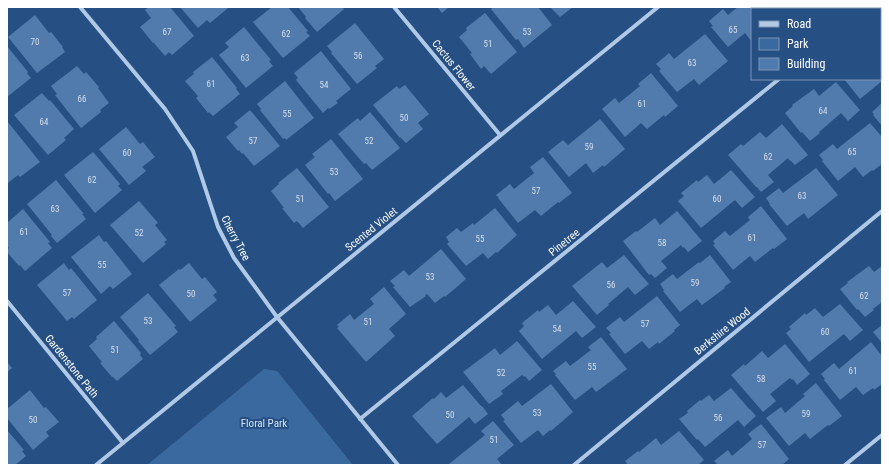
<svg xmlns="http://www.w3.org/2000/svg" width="889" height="472" font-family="'Roboto Condensed',sans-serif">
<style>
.green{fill:#3a69a0}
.building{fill:#527bad}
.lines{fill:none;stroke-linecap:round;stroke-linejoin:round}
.street{stroke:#afc9e7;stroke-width:4}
.labels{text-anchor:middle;stroke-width:4;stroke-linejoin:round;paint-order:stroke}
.number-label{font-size:9px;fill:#d4deea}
.street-label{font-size:11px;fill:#fff;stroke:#264f83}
.park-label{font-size:11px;fill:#d3e3f6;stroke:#264f83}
</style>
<rect width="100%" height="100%" fill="#264f83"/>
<polygon class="green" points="264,369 277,371 353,465 147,465"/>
<g class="building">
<polygon points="149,7 170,7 194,36 172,55 169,52 165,56 153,42 153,43 140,27 151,18 145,10"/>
<polygon points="180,7 227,7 228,8 210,23 207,20 198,28"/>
<polygon points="272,7 288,7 308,31 306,32 310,36 283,58 253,22"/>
<polygon points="298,7 342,7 344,9 317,32 305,18 306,17"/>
<polygon points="437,7 449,7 442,13"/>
<polygon points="494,7 538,7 552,25 524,48 518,39 516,40 491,9"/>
<polygon points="550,7 573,7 560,17"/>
<polygon points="738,7 774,7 776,9 752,9 752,42 745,33 728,47 711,27 713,26 709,21 723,9 728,15"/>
<polygon points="485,13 517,52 491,74 484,66 481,69 470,54 472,53 459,37 467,30 466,28"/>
<polygon points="35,15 49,33 51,32 63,47 62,47 65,52 37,73 8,37"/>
<polygon points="355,23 384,59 375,66 377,68 357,84 331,53 332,52 327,46"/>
<polygon points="244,27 271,60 269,61 273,66 246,88 219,55 229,47 225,43"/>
<polygon points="705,34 728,61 699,85 694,79 677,92 659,71 661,69 656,64 669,53 674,59"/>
<polygon points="7,46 28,72 27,73 31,78 7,97"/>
<polygon points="882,48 882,81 860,99 844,79 880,79 880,50"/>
<polygon points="321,51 351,89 336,101 338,103 329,109 328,108 323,113 296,80 298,78 294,73"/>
<polygon points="212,57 237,88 236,89 240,94 213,116 209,112 208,113 196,98 198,96 185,81 194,74 193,72"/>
<polygon points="77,66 84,74 86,72 99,87 98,88 109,103 100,110 101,112 81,128 55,95 57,94 51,86"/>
<polygon points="651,73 678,106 665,117 664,115 647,129 641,123 625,137 602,109 615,98 619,103 640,86 638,84"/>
<polygon points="285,81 314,118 286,140 285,138 283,139 260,110 261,109 257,104"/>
<polygon points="836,82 860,110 848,121 841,113 819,132 820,133 810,141 802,132 801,133 785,113 793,106 792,105 814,89 819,96"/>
<polygon points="405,85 429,114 418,123 423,129 406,143 400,137 400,138 373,105 397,86 399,89"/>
<polygon points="42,93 49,101 50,100 74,129 64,138 66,140 48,155 14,115"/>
<polygon points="882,103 882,126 873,115 874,114 872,112"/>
<polygon points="250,110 280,146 254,166 243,153 242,154 239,150 238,151 226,137 238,127 234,123"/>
<polygon points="370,112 400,148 372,170 366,163 364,164 338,134 358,118 360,121"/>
<polygon points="600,119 625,149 604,167 603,165 593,173 586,163 569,177 548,152 563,140 568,145"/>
<polygon points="7,121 40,162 20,177 18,175 8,183 7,182"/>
<polygon points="870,123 882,137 882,164 873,171 872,170 863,177 855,167 838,181 822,161 823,160 819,155 833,144 837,149"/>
<polygon points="782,124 808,155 795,165 790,160 790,161 788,158 768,175 774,182 761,192 757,187 756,187 728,155 741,144 743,146 760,132 766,138"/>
<polygon points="126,127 140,144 143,142 155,157 142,167 146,171 129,185 99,149"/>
<polygon points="331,139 363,179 335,201 329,193 328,194 305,165 315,157 312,154"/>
<polygon points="93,152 120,184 118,186 122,190 95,213 64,175"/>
<polygon points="543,157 572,193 559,203 558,202 541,216 535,210 518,223 498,198 499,198 496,195 510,184 514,189 534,173 530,167"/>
<polygon points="297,168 329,207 303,228 297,221 294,223 282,208 284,208 271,191 279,184 278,183"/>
<polygon points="816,168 838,195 808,219 804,213 787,226 769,204 770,204 766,198 779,188 783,193"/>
<polygon points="731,170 755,197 742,208 735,200 701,228 678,201 684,196 681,193 697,180 698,182 707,175 714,184"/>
<polygon points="56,180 84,214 82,214 86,219 57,243 51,236 52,235 27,204"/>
<polygon points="139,201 158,223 155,225 167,240 164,242 166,244 143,263 110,225"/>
<polygon points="761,206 787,239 774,249 773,248 755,262 750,256 733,270 713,245 715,244 713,241 725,231 730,236 750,220 748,217"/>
<polygon points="495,208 517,235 497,253 496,252 488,259 483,253 466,266 447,244 449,242 446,237 457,228 461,232 473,223 474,225"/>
<polygon points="23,209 50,242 48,243 52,248 25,271 20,265 19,266 7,252 7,250 9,248 7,246 7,223"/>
<polygon points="677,211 702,241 688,252 684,247 683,248 681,245 661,261 667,268 655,278 651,274 649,275 623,241 636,231 637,232 655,218 660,225"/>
<polygon points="99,235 104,242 106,241 132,274 113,289 110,286 101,294 71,257"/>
<polygon points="441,249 466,279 445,297 444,296 435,303 427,294 425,295 426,296 410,307 393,287 395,286 390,281 404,270 409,276"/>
<polygon points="624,255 649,284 635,295 628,287 608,304 609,305 597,315 572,286 602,262 607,268"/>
<polygon points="710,255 731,282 724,287 725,288 702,305 697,299 680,312 663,291 664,290 660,284 673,274 677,279 699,262 700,263"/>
<polygon points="64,263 69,270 71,268 97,300 74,319 72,317 67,321 37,285"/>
<polygon points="189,263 202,279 205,277 217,292 213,295 217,300 190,322 159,285 179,269 180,270"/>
<polygon points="869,266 874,272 882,266 882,302 873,309 874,310 865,317 858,309 857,310 840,289 848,283 847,282"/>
<polygon points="384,287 406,314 389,329 395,336 366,362 337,328 339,327 337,325 350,314 354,320 374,304 370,299"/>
<polygon points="148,293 176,326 174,327 178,332 150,355 138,341 139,340 120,317"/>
<polygon points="657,296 680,325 674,330 675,331 659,344 658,342 649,349 642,341 625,354 609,334 611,333 606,328 620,317 624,322"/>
<polygon points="573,301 596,327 582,338 576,331 542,359 519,331 524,326 522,323 538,310 539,312 548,305 556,315"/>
<polygon points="840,304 863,330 850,341 844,334 809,362 786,333 791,329 789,327 805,313 806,315 815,308 823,317"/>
<polygon points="114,321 141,353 140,355 143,359 117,381 113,377 112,377 100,363 102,362 89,346 97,339 96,337"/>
<polygon points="882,325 882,343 873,332"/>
<polygon points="601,337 627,369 596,392 592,387 575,400 555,375 556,374 553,371 566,361 570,366 591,350 588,347"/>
<polygon points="517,341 542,370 529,381 525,376 524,377 522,375 501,391 503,394 489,404 463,372 495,348 500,355"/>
<polygon points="871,342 882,356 882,384 874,390 873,388 863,395 856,387 840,400 824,380 825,379 821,374 834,363 839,369"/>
<polygon points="785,344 810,374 797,385 793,379 792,380 790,378 770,394 776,401 763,412 731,375 744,364 745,366 762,351 768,358"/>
<polygon points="7,362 12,368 7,372"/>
<polygon points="816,383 842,416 829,426 828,425 810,439 805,433 789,446 766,418 781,407 785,413 805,396 803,394"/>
<polygon points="551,384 573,412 551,431 550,430 543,436 538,430 521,443 503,421 505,420 501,415 518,401 522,406"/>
<polygon points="463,385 481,406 482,406 488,414 475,424 469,417 437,444 412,416 433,398 434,399 441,392 446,398"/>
<polygon points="731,388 750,410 750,409 756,416 744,427 738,420 705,447 698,439 697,440 679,419 688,413 687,411 700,400 701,401 709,395 714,401"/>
<polygon points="30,390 44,408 46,407 59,422 46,432 49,436 33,450 7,418 7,409"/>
<polygon points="493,421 514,445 497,459 502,465 450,465 449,464 485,435 481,431"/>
<polygon points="761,424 789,459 782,465 716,465 717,464 714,461 728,450 732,456 752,439 748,434"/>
<polygon points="7,430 24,450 22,451 26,456 15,465 7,465"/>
<polygon points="679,431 704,460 698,465 628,465 625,461 638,451 639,452 656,438 661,445"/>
</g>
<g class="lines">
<g class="street">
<polyline points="80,7 165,109 193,151 218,227 234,258 277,317 398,465"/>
<polyline points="394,7 500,135"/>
<polyline points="865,9 867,7"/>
<polyline points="7,301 123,443"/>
<polyline points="360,419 779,79"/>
<polyline points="96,465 658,7"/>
<polyline points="574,465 882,211"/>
<polyline points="845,465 882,435"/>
</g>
</g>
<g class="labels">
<g class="number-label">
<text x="733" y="33">65</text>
<text x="167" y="35">67</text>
<text x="527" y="35">53</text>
<text x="286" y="37">62</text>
<text x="35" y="45">70</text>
<text x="488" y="47">51</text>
<text x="358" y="59">56</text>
<text x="245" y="61">63</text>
<text x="692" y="66">63</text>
<text x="211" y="87">61</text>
<text x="324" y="88">54</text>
<text x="82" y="102">66</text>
<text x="642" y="107">61</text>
<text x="823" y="114">64</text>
<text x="287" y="117">55</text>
<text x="404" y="121">50</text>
<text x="44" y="125">64</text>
<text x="253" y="144">57</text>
<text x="369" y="144">52</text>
<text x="589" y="150">59</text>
<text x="852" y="155">65</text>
<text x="127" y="156">60</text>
<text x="768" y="160">62</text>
<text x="334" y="175">53</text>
<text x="92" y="183">62</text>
<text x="536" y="194">57</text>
<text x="802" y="199">63</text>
<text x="300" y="202">51</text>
<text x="717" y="202">60</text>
<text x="55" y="212">63</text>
<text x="24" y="235">61</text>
<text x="139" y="236">52</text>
<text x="752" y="241">61</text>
<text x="480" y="242">55</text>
<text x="662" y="246">58</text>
<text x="102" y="268">55</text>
<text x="430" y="280">53</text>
<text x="695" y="286">59</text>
<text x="611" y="288">56</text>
<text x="67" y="296">57</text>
<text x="191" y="297">50</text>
<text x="864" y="299">62</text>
<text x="148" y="324">53</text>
<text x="368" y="325">51</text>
<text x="645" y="327">57</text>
<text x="557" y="332">54</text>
<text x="825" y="335">60</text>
<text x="115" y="353">51</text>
<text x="592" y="370">55</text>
<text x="853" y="374">61</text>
<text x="501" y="376">52</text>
<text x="761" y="382">58</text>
<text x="537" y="416">53</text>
<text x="806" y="417">59</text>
<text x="450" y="418">50</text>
<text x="718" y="421">56</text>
<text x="33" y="423">50</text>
<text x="494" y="443">51</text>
<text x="762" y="448">57</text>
</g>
<g class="street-label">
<text transform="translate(454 65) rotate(51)" y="4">Cactus Flower</text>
<text transform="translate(371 229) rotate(-39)" y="4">Scented Violet</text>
<text transform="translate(236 238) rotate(62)" y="4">Cherry Tree</text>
<text transform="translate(564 242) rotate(-39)" y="4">Pinetree</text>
<text transform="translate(722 331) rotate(-39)" y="4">Berkshire Wood</text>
<text transform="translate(72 366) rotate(51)" y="4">Gardenstone Path</text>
</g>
<g class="park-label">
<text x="264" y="427">Floral Park</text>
</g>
</g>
<rect width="889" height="472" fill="none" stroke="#ffffff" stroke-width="16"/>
<rect x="751" y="8" width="130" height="72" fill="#264f83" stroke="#7d95b5"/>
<rect x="759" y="21" width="20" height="6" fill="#afc9e7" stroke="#7d95b5"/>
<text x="787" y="28" font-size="12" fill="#ffffff">Road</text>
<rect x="759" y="38" width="20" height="12" fill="#3a69a0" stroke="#7d95b5"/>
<text x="787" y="48" font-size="12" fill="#ffffff">Park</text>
<rect x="759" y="58" width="20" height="12" fill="#527bad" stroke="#7d95b5"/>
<text x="787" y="68" font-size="12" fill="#ffffff">Building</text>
</svg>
